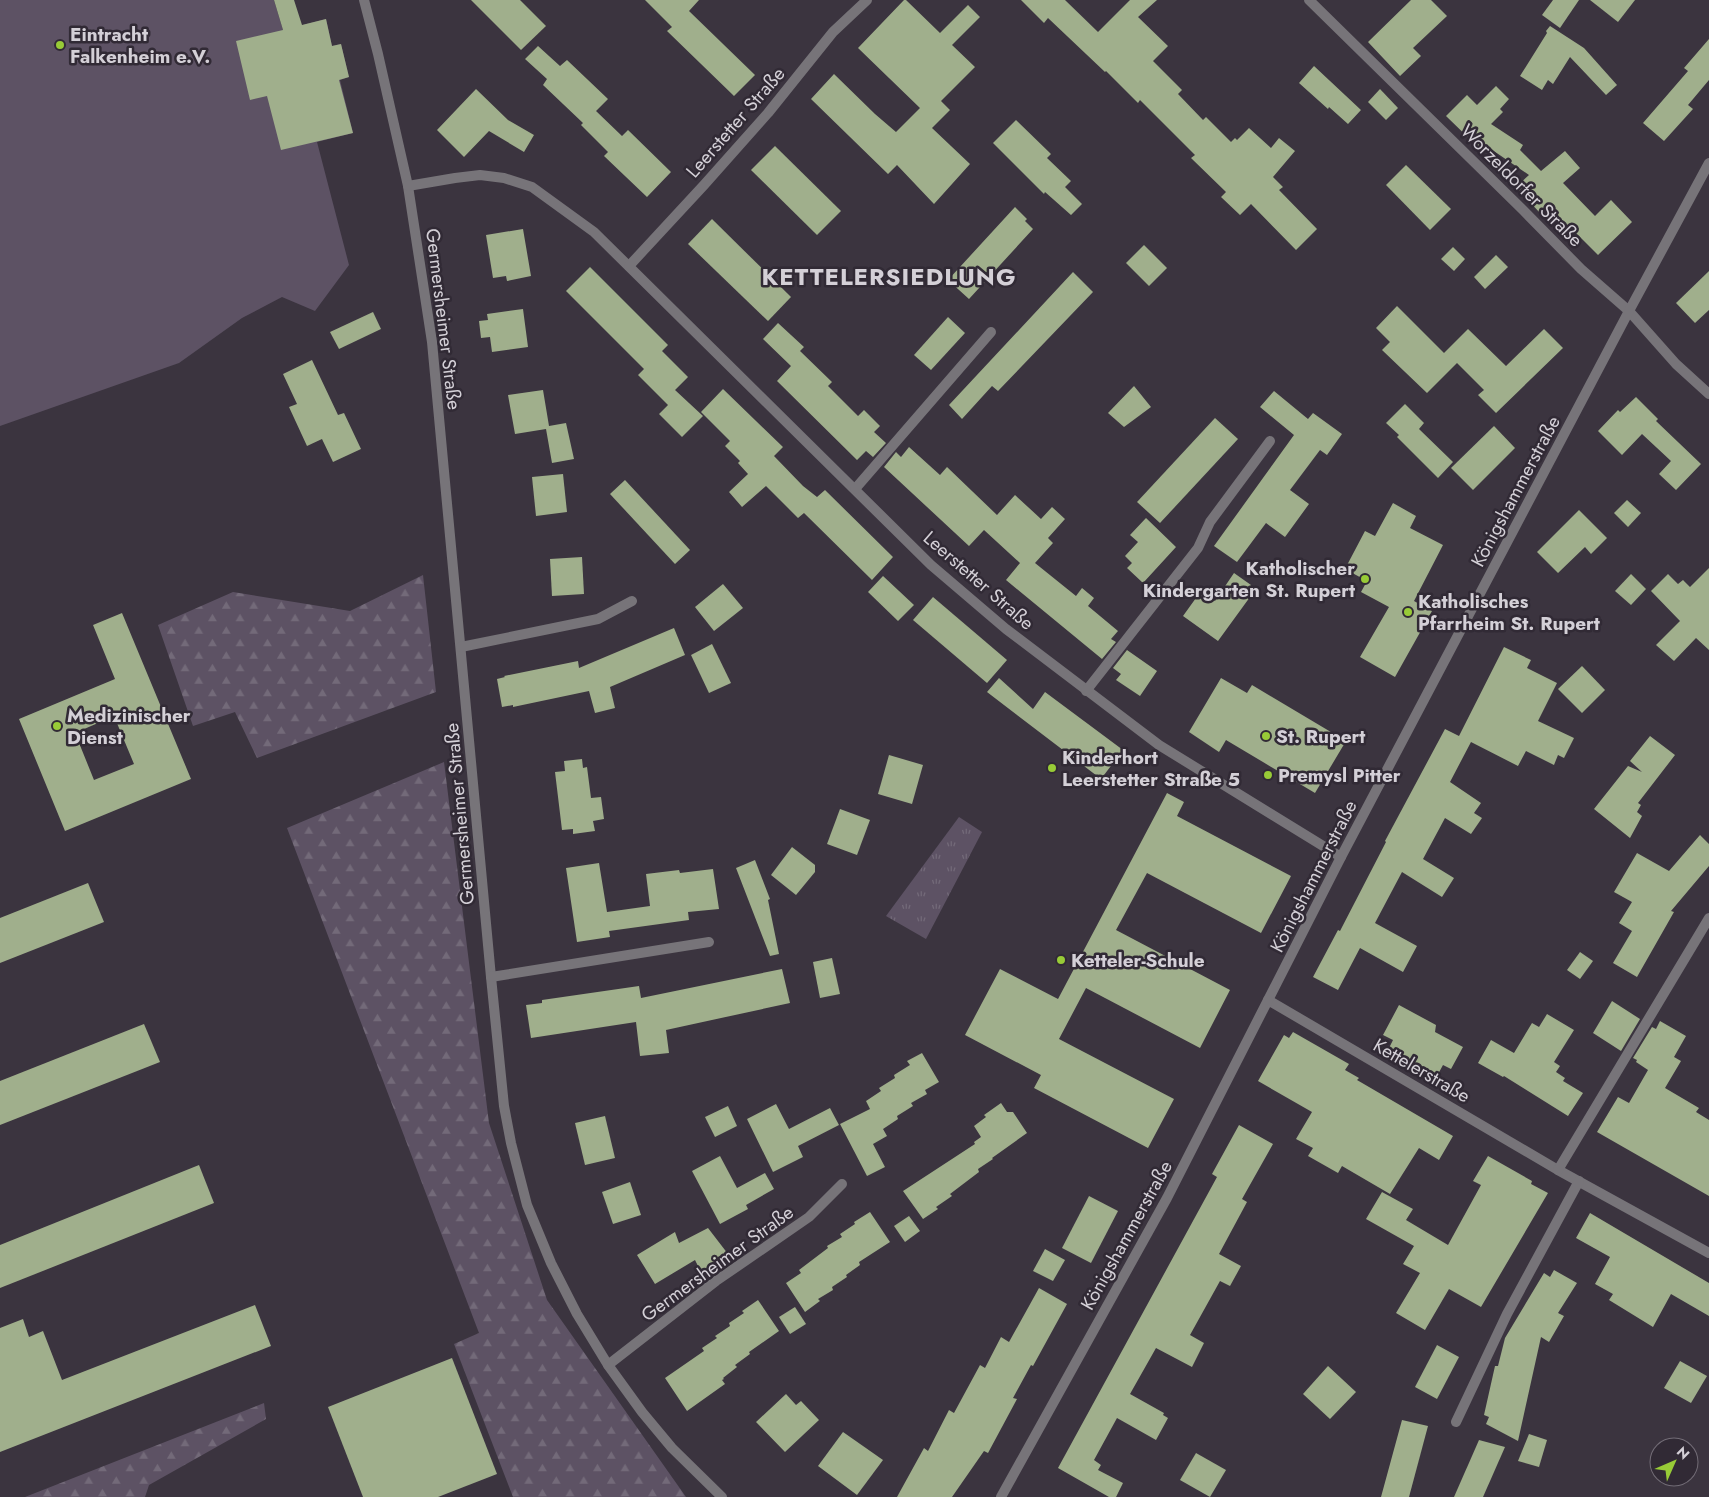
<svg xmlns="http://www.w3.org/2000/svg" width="1709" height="1497" font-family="Jost,sans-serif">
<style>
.grass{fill:url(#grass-tufts)}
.forest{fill:url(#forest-firs)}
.garden{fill:#5d5264}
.building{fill:#a0af8c;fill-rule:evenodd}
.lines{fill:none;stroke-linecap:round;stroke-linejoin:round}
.street{stroke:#777479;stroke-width:10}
.poi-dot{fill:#98cb37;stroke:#312a35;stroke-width:2}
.labels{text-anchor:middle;stroke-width:5;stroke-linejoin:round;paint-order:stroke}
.poi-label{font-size:19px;font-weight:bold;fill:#d4d0d7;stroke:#312a35;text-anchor:start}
.street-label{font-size:19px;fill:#d4d0d7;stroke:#312a35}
.district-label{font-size:24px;font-weight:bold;letter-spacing:1px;fill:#d4d0d7;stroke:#312a35}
</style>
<defs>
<pattern id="grass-tufts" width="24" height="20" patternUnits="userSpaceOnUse" patternTransform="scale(1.25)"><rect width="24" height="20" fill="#5d5264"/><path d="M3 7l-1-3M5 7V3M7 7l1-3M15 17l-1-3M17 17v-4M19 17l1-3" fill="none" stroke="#736a79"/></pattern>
<pattern id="forest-firs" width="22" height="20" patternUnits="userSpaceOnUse" patternTransform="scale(1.25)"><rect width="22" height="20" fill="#5d5264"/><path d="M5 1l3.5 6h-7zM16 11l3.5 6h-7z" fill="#736a79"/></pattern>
</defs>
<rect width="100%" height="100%" fill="#3b343f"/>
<polygon class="grass" points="959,817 982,832 926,939 886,916"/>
<g class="forest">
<polygon points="423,575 436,692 257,758 235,712 193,726 158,625 233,592 350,611"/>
<polygon points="444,762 489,1123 547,1300 686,1497 513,1497 454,1344 479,1333 287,828"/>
<polygon points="264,1403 266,1419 149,1485 145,1497 25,1497"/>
</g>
<polygon class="garden" points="0,0 274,0 283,30 326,19 332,46 341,44 349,77 340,80 353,133 317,142 349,265 315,311 282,297 242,318 179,363 0,426"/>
<g class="building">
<polygon points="274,0 294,0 302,25 326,19 332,46 341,44 349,77 339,80 353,133 281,150 267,96 250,100 236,41 283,30"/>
<polygon points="471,0 520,0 546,26 521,50"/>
<polygon points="645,0 699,0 689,11 755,75 734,96 667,31 672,27"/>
<polygon points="904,0 906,0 940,33 968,5 980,17 952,45 975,67 941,101 950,110 932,128 970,164 934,204 897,165 888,174 811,99 834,74 875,114 896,132 920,108 858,48"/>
<polygon points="1021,0 1065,0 1098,32 1130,0 1157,0 1138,17 1168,46 1153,61 1182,90 1178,94 1203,120 1206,117 1231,142 1235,138 1237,140 1249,128 1271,148 1279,138 1295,151 1273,177 1283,187 1279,190 1317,229 1296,250 1251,204 1240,215 1221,197 1226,192 1191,158 1195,155 1140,100 1138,103 1106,71 1105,72 1048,18 1044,23"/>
<polygon points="1411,0 1431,0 1447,16 1413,48 1421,56 1400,76 1368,42"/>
<polygon points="1553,0 1579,0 1560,28 1542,15"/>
<polygon points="1590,0 1635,0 1618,22"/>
<polygon points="1550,26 1584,48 1617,85 1606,95 1570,57 1553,84 1548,80 1542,90 1520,76 1547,33 1546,31"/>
<polygon points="1709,39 1709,80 1688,105 1693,109 1664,141 1643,123 1688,71 1684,68"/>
<polygon points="538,46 560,66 567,60 608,99 596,111 622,136 628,130 671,172 647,197 604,156 608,152 581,125 583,123 543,85 547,79 525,59"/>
<polygon points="1314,66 1361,110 1348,124 1329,107 1328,109 1299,83"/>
<polygon points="1496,86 1509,99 1500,109 1503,112 1491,124 1523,145 1520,150 1541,171 1565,151 1580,168 1563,183 1595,216 1611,200 1632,222 1598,255 1572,229 1568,234 1544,209 1540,213 1516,187 1529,175 1485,145 1481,150 1446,116 1467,95 1477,105"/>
<polygon points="476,89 508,120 534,135 524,152 489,131 464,157 437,130"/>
<polygon points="1380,89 1398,108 1386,120 1368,102"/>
<polygon points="1016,120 1051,154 1047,158 1071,181 1065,187 1082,204 1071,215 1045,192 1044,194 993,143"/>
<polygon points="775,146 841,211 817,235 751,170"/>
<polygon points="1406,165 1451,209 1430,230 1386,185"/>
<polygon points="1015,207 1027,219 1025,221 1033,229 969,299 948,280"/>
<polygon points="712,219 791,297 768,321 688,244"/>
<polygon points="523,229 531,276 507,281 506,276 493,278 486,235"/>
<polygon points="1144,245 1167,268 1149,286 1126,263"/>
<polygon points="1453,247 1465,259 1454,271 1441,259"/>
<polygon points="1496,255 1508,267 1485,289 1474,277"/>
<polygon points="590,267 668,345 662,351 688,377 675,390 703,416 682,437 659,414 668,405 638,375 644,369 566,291"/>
<polygon points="1709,271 1709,310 1695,323 1676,303"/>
<polygon points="1073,272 1093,292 998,391 992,386 962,419 949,405"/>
<polygon points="1397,306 1444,353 1468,329 1506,366 1544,329 1563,348 1496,413 1478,395 1484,390 1457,363 1427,393 1382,350 1390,342 1376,328"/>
<polygon points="523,309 528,347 492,352 490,337 481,338 479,321 488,320 487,314"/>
<polygon points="373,312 381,329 339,349 330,332"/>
<polygon points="948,317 965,333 931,370 914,355"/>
<polygon points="778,323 804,347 800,351 832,382 828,386 858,416 864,410 880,426 874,432 886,443 873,457 866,451 857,460 777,381 791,366 763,339"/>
<polygon points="312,360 338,415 344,413 361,449 333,462 322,439 307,446 289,407 297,404 283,374"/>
<polygon points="1134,386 1151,407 1124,427 1108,413"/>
<polygon points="723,389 783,447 774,456 803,486 817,497 825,490 893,557 872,580 804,513 798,518 766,486 742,507 729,492 748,474 738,463 740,461 725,446 730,441 701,412"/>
<polygon points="543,390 549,426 566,423 574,459 552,463 546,429 515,434 508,395"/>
<polygon points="1274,391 1308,419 1313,413 1342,434 1327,455 1320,450 1290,490 1309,504 1285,537 1266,523 1237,562 1214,546 1294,435 1260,407"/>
<polygon points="1636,397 1658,419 1656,421 1701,464 1676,490 1659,474 1671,461 1642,434 1622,455 1598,431 1618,410 1620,412"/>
<polygon points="1405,404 1424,423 1419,429 1453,462 1438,478 1397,437 1399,435 1386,423"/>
<polygon points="1215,418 1238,439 1160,523 1137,502"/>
<polygon points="1494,426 1515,448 1473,490 1451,468"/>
<polygon points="909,447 940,475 947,467 997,515 1015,495 1041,519 1052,507 1065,519 1048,538 1053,543 1035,563 1076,596 1082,588 1094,598 1088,606 1118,631 1111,639 1116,642 1102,659 1006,580 1020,563 984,530 969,546 884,467 896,452 901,457"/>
<polygon points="563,474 567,512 536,516 532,477"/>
<polygon points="625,480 690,550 675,564 610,494"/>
<polygon points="1627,500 1641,513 1628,527 1614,513"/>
<polygon points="1393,503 1416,516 1410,528 1443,545 1414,601 1432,611 1395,677 1360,657 1389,607 1361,592 1367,581 1345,569 1365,531 1375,536"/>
<polygon points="1579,510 1607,538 1591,554 1585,547 1558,573 1537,552"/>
<polygon points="1146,518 1176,547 1143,583 1127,568 1132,563 1125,556 1138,542 1130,535"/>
<polygon points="582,557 584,594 552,596 550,559"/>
<polygon points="1709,568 1709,650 1696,638 1674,661 1656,645 1680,621 1651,591 1668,574 1678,584 1683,580 1690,587"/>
<polygon points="1234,573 1251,585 1245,594 1250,597 1218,641 1183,616 1201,591 1215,601"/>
<polygon points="1631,574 1646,589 1631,605 1615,591"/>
<polygon points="883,576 914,605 898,621 868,592"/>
<polygon points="723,584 743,608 714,631 695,607"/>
<polygon points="933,597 1007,660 987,683 913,620"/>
<path d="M122,613L191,779L65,831L19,719L115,679L93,625ZM114,716L134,764L94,780L75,733Z"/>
<polygon points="674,628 685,655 610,687 615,708 595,713 589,691 513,707 513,705 502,707 497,679 505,677 504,676 578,661 579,668"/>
<polygon points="712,644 731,683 709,693 691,655"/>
<polygon points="1504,647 1531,660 1527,668 1557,683 1538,721 1574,738 1564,758 1558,755 1554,765 1526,751 1518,766 1471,742 1450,782 1481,803 1474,813 1482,818 1471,834 1445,818 1423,859 1454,878 1442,897 1402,872 1375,923 1417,946 1403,972 1360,948 1338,990 1313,977 1338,930 1340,931 1386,842 1385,841 1445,729 1459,736"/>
<polygon points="1127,650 1157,671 1140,696 1116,680 1121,674 1113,668"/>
<polygon points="1582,666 1605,690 1582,713 1558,689"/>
<polygon points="999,678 1033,709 1045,692 1123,750 1101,779 987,692"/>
<polygon points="1221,678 1247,693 1252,685 1346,741 1315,793 1226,740 1219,752 1189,732"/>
<polygon points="1650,736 1675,755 1638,803 1641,805 1637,812 1642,816 1630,838 1594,809 1628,766 1642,772 1630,761"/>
<polygon points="889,755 923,765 912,804 878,794"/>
<polygon points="582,759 583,768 587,767 591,798 601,797 604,819 593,821 595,831 573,834 573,829 562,830 555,772 565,771 564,761"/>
<polygon points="1167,793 1184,802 1177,816 1291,876 1261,933 1147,873 1116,930 1230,990 1200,1048 1086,988 1059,1039 1174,1099 1148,1148 1034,1088 1041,1075 965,1035 1000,969 1058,999"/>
<polygon points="840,809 870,820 857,855 827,844"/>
<polygon points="1700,835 1709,844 1709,866 1671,911 1674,912 1637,977 1613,963 1632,931 1619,923 1632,902 1614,892 1637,853 1669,871"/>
<polygon points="792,847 815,865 815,872 796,895 771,875"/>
<polygon points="755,860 770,899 768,900 779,954 770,956 736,868"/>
<polygon points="599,863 607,912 650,906 646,874 679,870 680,873 713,869 719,909 688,912 689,920 609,931 610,937 577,942 566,868"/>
<polygon points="88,883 104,922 0,963 0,918"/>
<polygon points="1580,952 1593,961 1580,979 1567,970"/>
<polygon points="832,958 840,994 820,998 813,962"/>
<polygon points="782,969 790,1003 666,1030 669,1053 640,1056 636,1022 531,1038 526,1005 542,1003 542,1000 639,986 641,998"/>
<polygon points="1612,1001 1640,1019 1621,1051 1593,1033"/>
<polygon points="1399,1005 1436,1025 1435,1032 1463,1047 1451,1069 1443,1065 1437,1076 1388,1050 1393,1040 1383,1035"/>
<polygon points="1547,1014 1574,1030 1554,1062 1560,1066 1556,1072 1565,1078 1563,1081 1583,1093 1568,1116 1504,1076 1503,1077 1478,1063 1491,1040 1514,1053 1532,1023 1539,1027"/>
<polygon points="1660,1021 1686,1036 1674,1057 1681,1061 1665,1088 1699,1108 1696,1112 1709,1120 1709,1196 1597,1132 1618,1097 1629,1103 1648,1070 1636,1062 1637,1060 1633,1058 1652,1027 1656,1029"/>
<polygon points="144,1024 160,1062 0,1125 0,1081"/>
<polygon points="1293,1032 1349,1064 1345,1070 1359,1078 1357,1080 1453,1136 1439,1160 1419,1148 1390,1194 1342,1166 1338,1173 1308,1156 1313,1148 1296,1139 1312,1112 1258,1081 1284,1035 1289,1038"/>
<polygon points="922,1053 939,1082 925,1090 927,1094 911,1103 913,1106 897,1116 898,1119 883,1129 887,1136 873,1144 885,1167 867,1176 840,1124 870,1109 866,1101 881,1091 879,1088 895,1078 894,1075 910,1065 907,1061"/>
<polygon points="1001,1103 1007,1112 1013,1112 1027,1133 992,1158 993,1159 978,1169 979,1172 950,1194 952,1196 936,1207 938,1209 923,1219 903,1191 975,1144 974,1142 981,1137 974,1126 986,1117 984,1115"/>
<polygon points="776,1104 789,1129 830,1108 839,1125 798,1146 803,1157 773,1172 747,1119"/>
<polygon points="728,1106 737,1126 715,1137 705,1117"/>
<polygon points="605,1116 615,1158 585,1165 575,1123"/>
<polygon points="1239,1125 1273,1144 1242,1199 1247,1202 1219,1254 1241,1266 1230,1286 1220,1281 1190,1335 1204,1343 1192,1367 1156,1348 1130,1394 1164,1413 1163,1415 1168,1418 1156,1440 1117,1418 1094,1460 1101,1465 1098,1470 1123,1483 1116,1497 1109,1497 1058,1468 1217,1177 1212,1174"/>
<polygon points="720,1156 737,1188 765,1173 774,1189 746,1205 748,1209 720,1224 692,1171"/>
<polygon points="1488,1156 1532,1181 1531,1184 1548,1193 1481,1307 1449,1289 1425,1330 1396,1313 1420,1273 1403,1264 1414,1246 1366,1219 1382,1192 1413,1209 1406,1220 1448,1245 1481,1185 1473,1181"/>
<polygon points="199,1165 214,1203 0,1288 0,1245"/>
<polygon points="630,1182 641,1215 613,1224 602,1192"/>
<polygon points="1089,1196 1118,1211 1091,1263 1062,1248"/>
<polygon points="870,1212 890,1242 859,1262 860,1265 846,1275 847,1277 832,1287 833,1290 818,1299 820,1301 805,1312 786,1283 801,1273 799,1270 828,1248 827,1246 842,1237 840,1234 855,1224 854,1222"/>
<polygon points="1590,1213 1709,1283 1709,1316 1671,1294 1653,1327 1609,1300 1613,1294 1595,1284 1610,1257 1576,1238"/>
<polygon points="909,1216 920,1231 905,1242 894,1226"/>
<polygon points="708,1228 728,1254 702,1274 695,1260 655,1284 637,1255 675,1232 679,1243"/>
<polygon points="1045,1249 1065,1260 1053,1281 1033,1271"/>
<polygon points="1554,1270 1577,1283 1558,1313 1564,1316 1549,1342 1541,1337 1518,1441 1486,1424 1489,1417 1484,1415 1495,1366 1498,1366 1505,1338 1544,1273 1550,1277"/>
<polygon points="1039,1288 1067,1304 1033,1366 1031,1365 1013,1398 1017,1399 988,1453 984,1451 952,1497 897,1497 924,1448 928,1451 949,1410 954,1413 980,1365 985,1368 1001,1337 1009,1342"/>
<polygon points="758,1300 779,1331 749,1352 750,1354 735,1365 737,1367 723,1378 724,1379 722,1380 725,1384 687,1411 665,1378 704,1351 702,1348 717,1338 715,1336 730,1326 729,1323 744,1313 742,1311"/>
<polygon points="255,1305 271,1346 0,1452 0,1328 23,1319 29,1337 43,1331 62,1380"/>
<polygon points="795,1307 806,1324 790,1334 779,1317"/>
<polygon points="1437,1345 1459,1357 1437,1399 1415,1387"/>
<polygon points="452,1358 497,1474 438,1497 363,1497 328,1407"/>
<polygon points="1680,1361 1707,1376 1691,1403 1664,1388"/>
<polygon points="1328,1366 1356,1392 1330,1419 1303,1394"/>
<polygon points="786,1394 796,1405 801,1401 819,1420 785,1452 756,1422"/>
<polygon points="1402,1420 1428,1426 1409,1497 1381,1497"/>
<polygon points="843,1432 883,1460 857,1495 818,1466"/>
<polygon points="1529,1434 1547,1440 1539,1467 1518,1461"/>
<polygon points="1479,1440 1505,1447 1483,1497 1454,1497"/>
<polygon points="1196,1453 1226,1470 1210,1497 1180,1480"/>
</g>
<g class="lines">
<g class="street">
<polyline points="364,0 378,54 408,186 432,342 491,977 504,1106 511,1143 527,1205 551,1263 577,1314 608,1365 642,1412 672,1448 722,1497"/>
<polyline points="1309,0 1523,210 1581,269 1629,311 1676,364 1709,394"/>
<polyline points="408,186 455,178 480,175 504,178 532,187 594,232 931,565 1006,629 1159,745 1341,857"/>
<polyline points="629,266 704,185 768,113 833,32 867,0"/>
<polyline points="855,489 991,332"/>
<polyline points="461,647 598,619 632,601"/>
<polyline points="1086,691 1198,548 1210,522 1270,441"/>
<polyline points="491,977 709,942"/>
<polyline points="1268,1000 1558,1170 1709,1253"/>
<polyline points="1558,1170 1709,918"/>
<polyline points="608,1365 716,1281 809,1217 842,1184"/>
<polyline points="1456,1422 1507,1314 1579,1181"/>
<polyline points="1001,1497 1167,1198 1341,857 1629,311 1709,163"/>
</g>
</g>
<g class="poi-dot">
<circle cx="60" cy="45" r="5"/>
<circle cx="1365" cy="579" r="5"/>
<circle cx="1408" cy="612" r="5"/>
<circle cx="57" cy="726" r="5"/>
<circle cx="1266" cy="736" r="5"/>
<circle cx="1052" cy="768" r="5"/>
<circle cx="1268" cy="775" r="5"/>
<circle cx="1061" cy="960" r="5"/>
</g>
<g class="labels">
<g class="poi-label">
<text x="70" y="41">Eintracht<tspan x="70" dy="22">Falkenheim e.V.</tspan></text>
<text x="1355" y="575" text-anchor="end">Katholischer<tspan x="1355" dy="22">Kindergarten St. Rupert</tspan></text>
<text x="1418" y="608">Katholisches<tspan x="1418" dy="22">Pfarrheim St. Rupert</tspan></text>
<text x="67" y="722">Medizinischer<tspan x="67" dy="22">Dienst</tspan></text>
<text x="1276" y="743">St. Rupert</text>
<text x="1062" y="764">Kinderhort<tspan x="1062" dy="22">Leerstetter Straße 5</tspan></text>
<text x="1278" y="782">Premysl Pitter</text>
<text x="1071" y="967">Ketteler-Schule</text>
</g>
<g class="street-label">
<text transform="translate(735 122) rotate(-49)" y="7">Leerstetter Straße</text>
<text transform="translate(1522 185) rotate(45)" y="7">Worzeldorfer Straße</text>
<text transform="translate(444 319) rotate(83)" y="7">Germersheimer Straße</text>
<text transform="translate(1515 491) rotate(-62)" y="7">Königshammerstraße</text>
<text transform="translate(979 580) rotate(41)" y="7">Leerstetter Straße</text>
<text transform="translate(459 814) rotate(-95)" y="7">Germersheimer Straße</text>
<text transform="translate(1313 876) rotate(-63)" y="7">Königshammerstraße</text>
<text transform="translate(1422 1070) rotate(30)" y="7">Kettelerstraße</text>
<text transform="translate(1126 1235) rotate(-61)" y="7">Königshammerstraße</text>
<text transform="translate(717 1263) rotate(-36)" y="7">Germersheimer Straße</text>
</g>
<g class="district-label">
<text x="889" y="285">KETTELERSIEDLUNG</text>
</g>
</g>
<g transform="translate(1674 1462) rotate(45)"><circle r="24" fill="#312a35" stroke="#726c76"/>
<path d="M0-4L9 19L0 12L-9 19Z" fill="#98cb37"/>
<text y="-8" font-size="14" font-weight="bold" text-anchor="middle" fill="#d4d0d7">N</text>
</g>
</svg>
